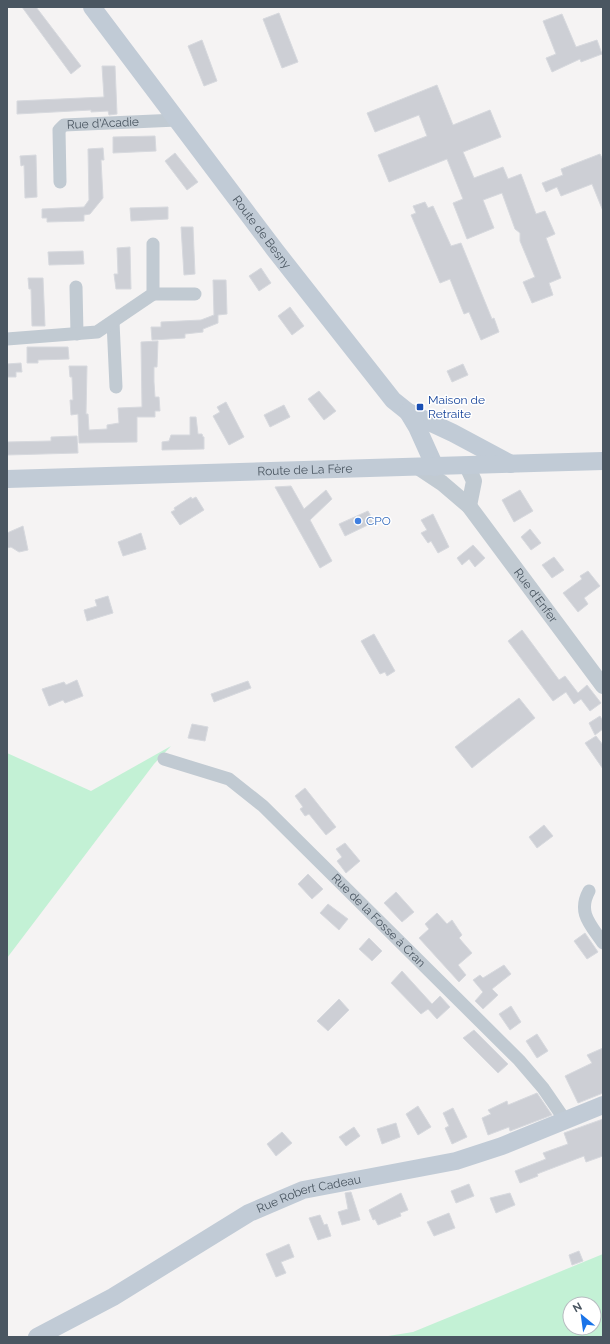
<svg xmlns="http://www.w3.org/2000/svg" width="610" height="1344" font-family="Raleway,sans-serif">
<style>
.green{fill:#c3f1d5;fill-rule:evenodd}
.building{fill:#cdcfd5;stroke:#d7d9de}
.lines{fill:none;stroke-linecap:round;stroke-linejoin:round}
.minor{stroke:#c1cad2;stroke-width:13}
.tertiary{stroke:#c1cad2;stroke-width:16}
.secondary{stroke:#c1cbd6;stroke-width:18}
.transit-dot{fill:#1a4fb4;stroke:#fff;stroke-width:1.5}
.shop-dot{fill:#3f7fe0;stroke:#fff;stroke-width:1.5}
.labels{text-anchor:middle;stroke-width:3;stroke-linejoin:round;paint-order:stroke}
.street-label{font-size:12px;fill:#4a5661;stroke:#fff}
.transit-label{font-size:12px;fill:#164399;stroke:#fff;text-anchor:start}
.shop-label{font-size:12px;fill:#366cbe;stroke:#fff;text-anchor:start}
</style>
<rect width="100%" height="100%" fill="#f5f3f3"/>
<g class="green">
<polygon points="171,746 154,764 7,958 7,753 91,791"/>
<path d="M603,1254V1337H382L413,1332ZM570,1304H594V1328H570Z"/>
</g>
<g class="building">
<polygon points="22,7 36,7 81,66 71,74"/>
<polygon points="279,13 298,62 282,68 263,19"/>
<polygon points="562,14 576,47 597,40 602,54 581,62 580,59 552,72 546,58 556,54 543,21"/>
<polygon points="202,40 217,81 204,86 188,46"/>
<polygon points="102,66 115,66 117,114 109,115 108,111 91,112 91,110 17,114 17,101 104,97"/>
<polygon points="437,85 453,125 490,110 501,137 463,152 474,178 503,167 508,179 521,174 536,214 545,211 555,234 546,238 561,278 549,283 553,295 532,303 523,282 535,277 520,241 520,233 515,229 502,193 483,200 494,228 467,239 453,203 463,199 447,159 389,182 378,155 427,136 419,115 375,132 367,113"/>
<polygon points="155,136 156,151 113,153 113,137"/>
<polygon points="103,148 104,160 101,160 103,198 90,214 84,215 84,221 47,222 47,218 42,218 42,209 84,207 89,200 88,149"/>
<polygon points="175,153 198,182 187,190 165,161"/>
<polygon points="600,154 603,160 603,211 592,184 561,196 557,187 546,192 542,183 563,175 561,169"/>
<polygon points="36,155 37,197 25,198 24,165 21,166 20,156"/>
<polygon points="425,202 428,208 433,206 451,246 461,243 492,319 494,318 499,332 481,340 469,312 464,314 450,279 440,283 411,215 416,213 413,206"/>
<polygon points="168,207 168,219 131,221 130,208"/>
<polygon points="181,227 193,227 195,274 184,275"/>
<polygon points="130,247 131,289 116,289 114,274 118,274 117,248"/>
<polygon points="83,251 84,264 49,265 48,252"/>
<polygon points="261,268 271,283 259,291 249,276"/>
<polygon points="28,278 43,278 45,326 32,326 31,289 29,289"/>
<polygon points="213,280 226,280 227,314 218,315 218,323 203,329 203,332 185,334 185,338 152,340 151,327 161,327 161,322 201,320 214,315"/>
<polygon points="290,307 304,326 292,335 278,316"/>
<polygon points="158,341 157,367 154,367 154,382 155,397 159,397 160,411 155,411 155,417 137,417 137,442 79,443 78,414 71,415 70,400 73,400 72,377 70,377 69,366 87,366 86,414 88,414 89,430 107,429 107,425 119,423 118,408 142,407 141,342"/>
<polygon points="27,347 68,347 69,359 38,360 38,363 27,363"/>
<polygon points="21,363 22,372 16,372 16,377 7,377 7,364"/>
<polygon points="463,364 468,375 452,382 447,371"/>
<polygon points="319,391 336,411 324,420 308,399"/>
<polygon points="226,402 244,437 229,445 213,416 220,412 217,407"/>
<polygon points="284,405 290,417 270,427 264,415"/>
<polygon points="190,417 196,417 198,434 202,434 203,437 204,437 204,449 162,450 162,442 169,441 171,435 190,435"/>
<polygon points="77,436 78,453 7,455 7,442 51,441 51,437"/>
<polygon points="291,486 304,509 326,490 332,499 310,520 332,561 320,568 275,487"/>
<polygon points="520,490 533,511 514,522 502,500"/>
<polygon points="191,497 192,499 196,497 204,510 180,525 171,512 175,510 174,508"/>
<polygon points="368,511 374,522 345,536 339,524"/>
<polygon points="433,514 449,547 438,553 431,541 428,543 421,533 427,530 421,520"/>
<polygon points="23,526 28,550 19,552 11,547 7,548 7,533"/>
<polygon points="530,529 541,543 531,550 521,537"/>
<polygon points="141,533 146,549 123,556 118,542"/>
<polygon points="473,545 485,558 475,567 469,559 462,565 457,558"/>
<polygon points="554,557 564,570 552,578 542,565"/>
<polygon points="588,571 600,586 584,598 588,604 578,612 563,593 582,579 580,576"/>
<polygon points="108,596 113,613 87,621 84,610 97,606 95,600"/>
<polygon points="522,630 559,680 565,676 578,693 587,685 601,703 590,711 581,699 574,704 566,692 553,701 508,641"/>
<polygon points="374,634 395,671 387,676 385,672 380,674 361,641"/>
<polygon points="77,680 83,696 65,703 63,700 49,706 42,689 64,682 66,685"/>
<polygon points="248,681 251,688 214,702 211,694"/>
<polygon points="519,698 535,718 472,768 455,747"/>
<polygon points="600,716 603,721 603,729 595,735 589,723"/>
<polygon points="192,724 208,727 205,741 188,738"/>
<polygon points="596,736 603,745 603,769 585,743"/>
<polygon points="305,788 336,827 326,835 309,814 305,816 300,809 303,807 295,796"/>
<polygon points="544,825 553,836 537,848 529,837"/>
<polygon points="345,843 360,861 346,873 337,861 342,857 336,849"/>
<polygon points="308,874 323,889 312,899 298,884"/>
<polygon points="396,892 414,912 402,922 384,903"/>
<polygon points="328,904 348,919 339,930 320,913"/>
<polygon points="437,913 447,924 452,920 462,935 459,938 472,953 458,965 466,975 459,982 419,938 429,929 425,924"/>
<polygon points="585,933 598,952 587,959 574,941"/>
<polygon points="369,938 382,951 372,961 359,949"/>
<polygon points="504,965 511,974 492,989 498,995 483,1009 475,1001 483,992 473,980 480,975 483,978"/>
<polygon points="402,971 432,1004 440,996 450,1007 437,1019 428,1009 421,1014 391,983"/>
<polygon points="339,999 349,1010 328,1031 317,1021"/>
<polygon points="511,1006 521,1022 510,1030 499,1014"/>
<polygon points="474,1030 508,1064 498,1073 463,1038"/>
<polygon points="537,1034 548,1051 537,1058 526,1041"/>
<polygon points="603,1048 603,1093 578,1103 565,1076 592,1063 587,1055"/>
<polygon points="537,1093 552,1115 510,1131 509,1127 488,1135 482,1118 491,1114 488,1110 507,1101 508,1105"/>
<polygon points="418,1106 431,1127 418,1135 406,1114"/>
<polygon points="453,1108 467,1137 452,1144 445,1128 449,1126 443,1113"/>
<polygon points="603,1119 603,1156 586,1162 584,1156 537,1174 538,1176 520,1183 515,1171 546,1159 543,1153 568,1144 564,1133"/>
<polygon points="396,1123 400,1137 382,1144 377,1129"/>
<polygon points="354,1127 360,1136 346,1146 339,1137"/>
<polygon points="282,1132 292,1143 276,1156 267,1144"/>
<polygon points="469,1184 474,1196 456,1203 451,1191"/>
<polygon points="351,1192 360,1220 342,1225 338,1212 348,1209 345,1193"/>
<polygon points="401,1193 408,1210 400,1213 401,1216 378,1225 375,1219 373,1220 369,1210"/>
<polygon points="510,1193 515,1205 496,1213 490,1198"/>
<polygon points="449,1213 455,1228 434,1236 427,1222"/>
<polygon points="320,1215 324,1225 327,1224 331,1236 318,1240 309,1218"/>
<polygon points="289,1244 294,1257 281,1262 286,1273 276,1277 266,1254"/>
<polygon points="579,1251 583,1261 572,1265 569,1255"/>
</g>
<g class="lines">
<g class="minor">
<path id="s1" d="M60,182L59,130L64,125L177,120"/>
<polyline points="76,287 77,334"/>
<polyline points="153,294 195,294"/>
<polyline points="113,322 116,387"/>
<polyline points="7,339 97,332 153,294 153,244"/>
<path id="s2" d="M164,759L229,779L263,806L519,1060L543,1088L565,1120"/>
<path d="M589,891C577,913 591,925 603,943"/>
</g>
<g class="tertiary">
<polyline points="467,466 474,481 469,506"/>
<path id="s3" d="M418,467L442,483L469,506L603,686"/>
</g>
<g class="secondary">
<path id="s4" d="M92,7L275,250L393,400L408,412L453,433L511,464"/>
<polyline points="408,412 417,427 435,467"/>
<path id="s5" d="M7,479L603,461"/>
<path id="s6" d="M37,1337L113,1297L249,1213L303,1190L456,1161L502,1146L603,1105"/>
</g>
</g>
<rect class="transit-dot" x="416" y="403" width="8" height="8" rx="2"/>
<circle class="shop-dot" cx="358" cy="521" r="4"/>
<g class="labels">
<g class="street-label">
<text dy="4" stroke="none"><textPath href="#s1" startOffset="98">Rue d'Acadie</textPath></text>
<text dy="4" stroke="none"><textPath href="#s4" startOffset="282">Route de Besny</textPath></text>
<text dy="4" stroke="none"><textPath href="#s5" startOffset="298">Route de La Fère</textPath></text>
<text dy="4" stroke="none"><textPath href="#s3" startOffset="176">Rue d'Enfer</textPath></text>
<text dy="4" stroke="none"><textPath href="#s2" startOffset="274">Rue de la Fosse à Cran</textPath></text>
<text dy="4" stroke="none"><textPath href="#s6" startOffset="309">Rue Robert Cadeau</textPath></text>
</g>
<g class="transit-label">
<text x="428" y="404">Maison de<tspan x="428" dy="14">Retraite</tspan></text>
</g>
<g class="shop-label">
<text x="366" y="525">CPO</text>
</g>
</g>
<rect width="610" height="1344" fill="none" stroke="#4a5661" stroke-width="16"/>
<g transform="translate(582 1316) rotate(331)"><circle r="19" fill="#ffffff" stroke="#b7bbc0"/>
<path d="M0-3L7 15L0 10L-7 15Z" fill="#1a73e8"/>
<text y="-6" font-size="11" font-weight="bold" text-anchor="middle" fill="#4a5661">N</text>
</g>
</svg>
